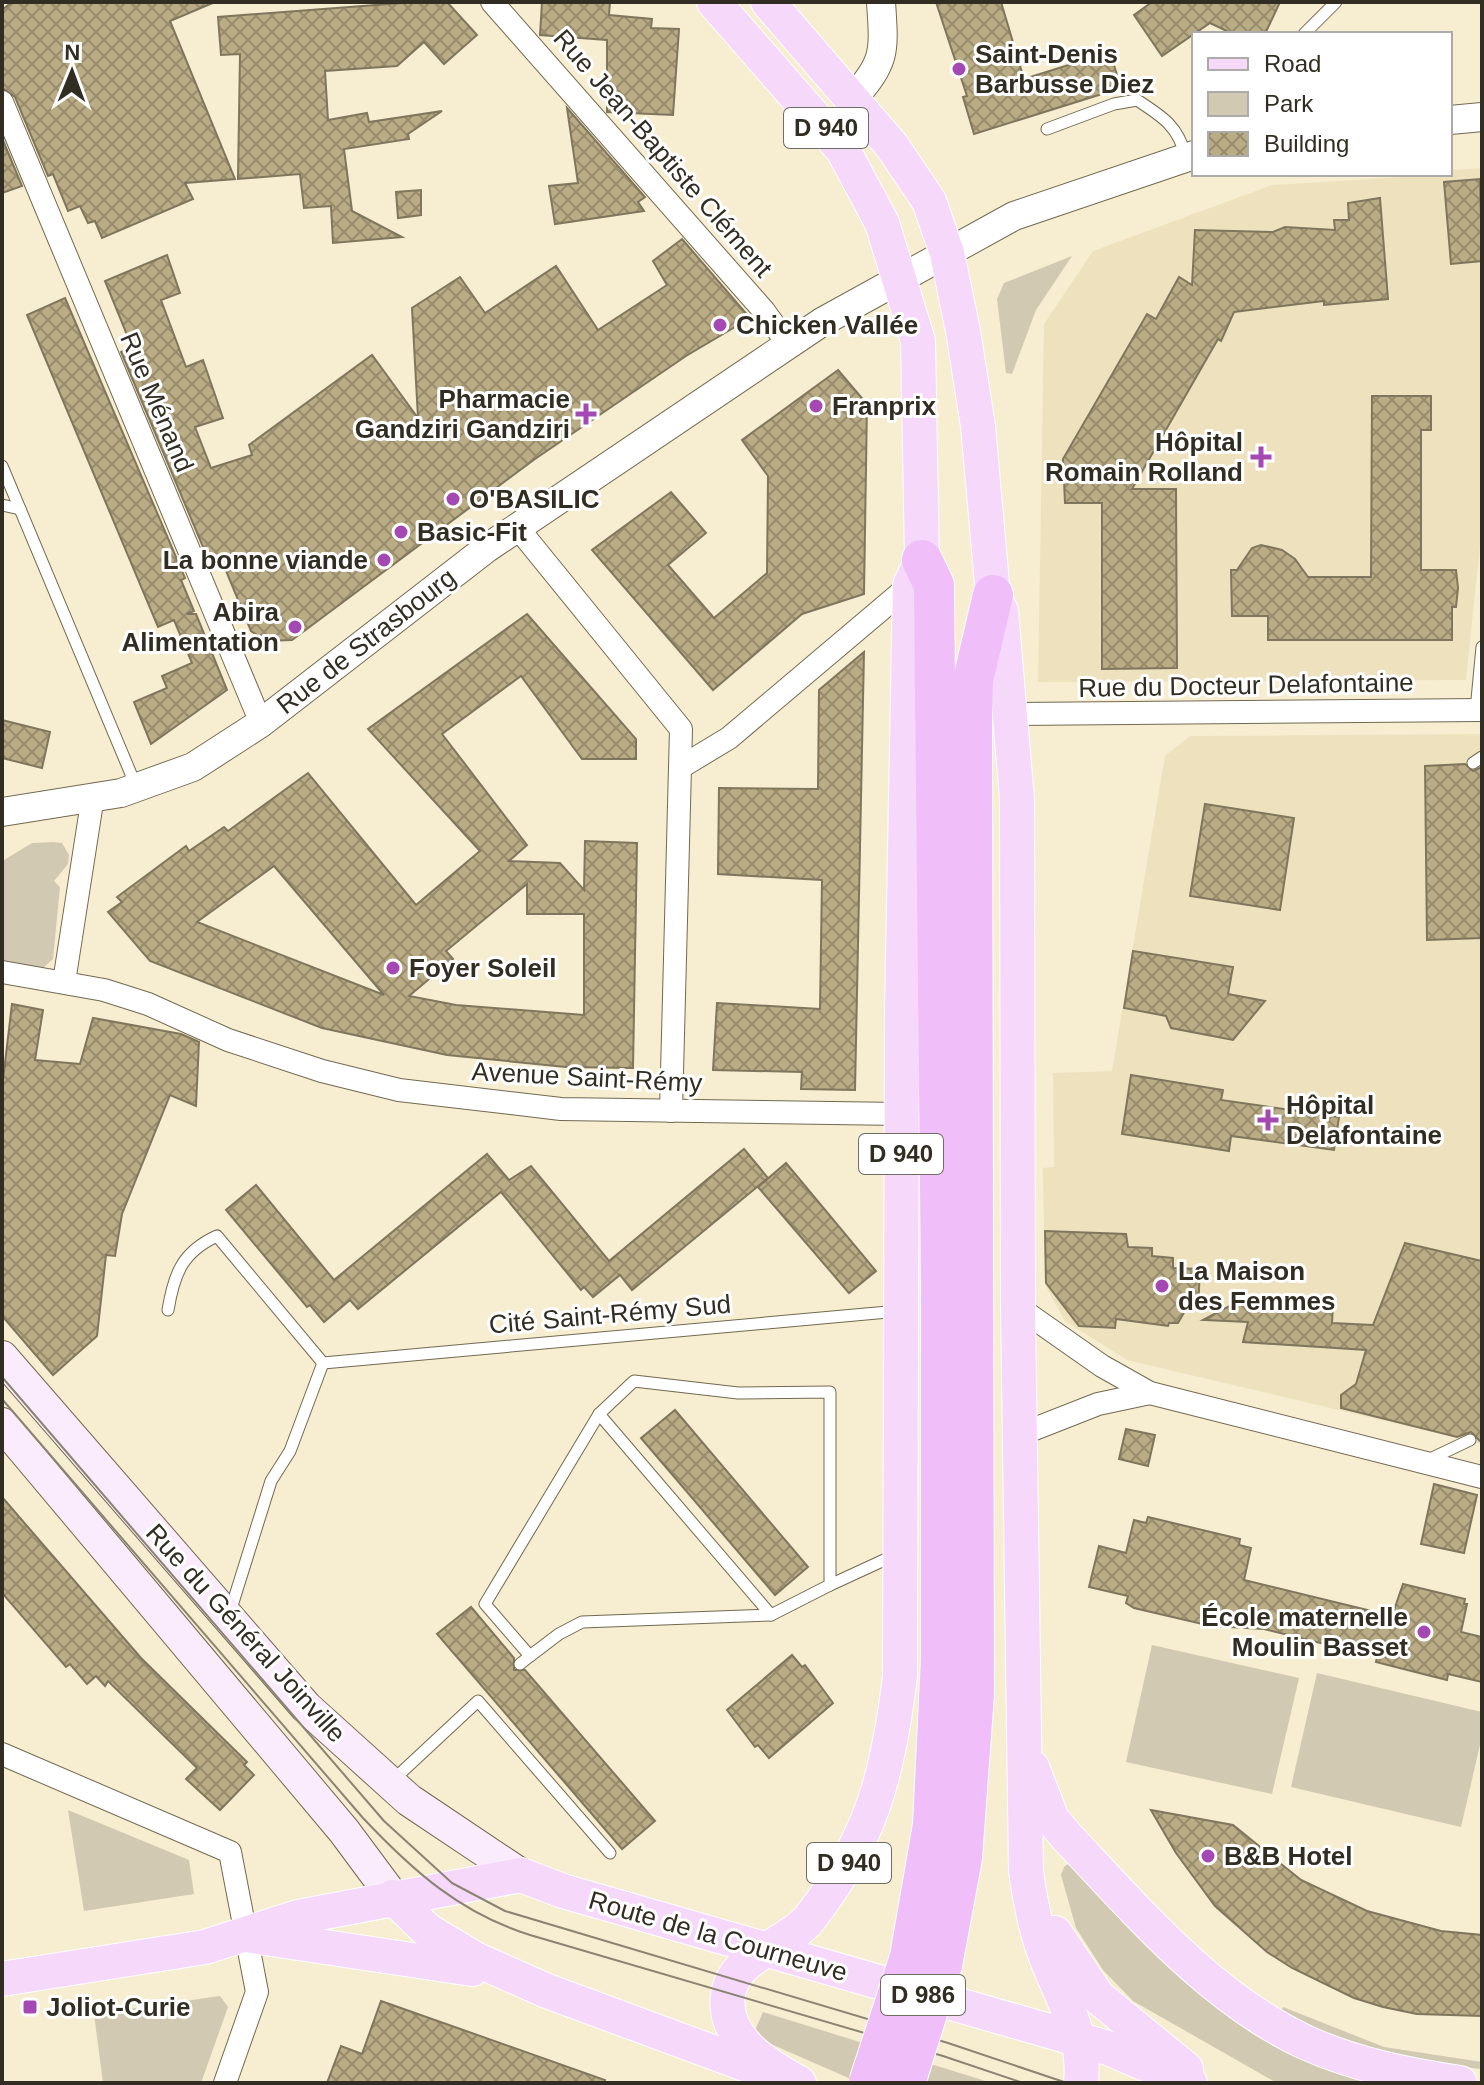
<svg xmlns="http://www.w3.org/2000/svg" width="1484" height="2085" font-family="Helvetica,sans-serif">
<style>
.built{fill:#eee2be}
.green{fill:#d1c9b1}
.building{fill:url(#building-cross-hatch);stroke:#7f765d;stroke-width:2;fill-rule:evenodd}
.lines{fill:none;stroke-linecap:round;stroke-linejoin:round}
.service-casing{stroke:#726950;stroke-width:13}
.minor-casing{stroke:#726950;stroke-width:24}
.tertiary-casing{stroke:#726950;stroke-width:30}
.secondary-casing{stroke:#726950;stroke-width:34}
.primary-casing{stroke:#fff;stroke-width:36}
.motorway-casing{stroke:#fff;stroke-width:42}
.service{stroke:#fff;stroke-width:11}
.minor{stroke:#fff;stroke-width:22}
.tertiary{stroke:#fff;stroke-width:28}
.secondary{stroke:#faecfd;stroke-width:32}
.primary{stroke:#f6d8fb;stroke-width:34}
.motorway{stroke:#f0bef8;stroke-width:40}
.tram{stroke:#8b8472;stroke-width:2}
.motorway-bridge-casing{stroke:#fff;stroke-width:42;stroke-linecap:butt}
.motorway-bridge{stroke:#f0bef8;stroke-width:40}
.poi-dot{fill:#a449b3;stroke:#fff;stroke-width:3}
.labels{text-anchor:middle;stroke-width:6;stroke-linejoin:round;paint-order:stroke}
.shield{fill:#fff;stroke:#6f6c64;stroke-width:2}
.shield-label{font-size:24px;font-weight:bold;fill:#312d22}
.poi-label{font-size:26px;font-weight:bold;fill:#312d22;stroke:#fff;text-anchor:start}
.street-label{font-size:26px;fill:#312d22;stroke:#fff}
</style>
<defs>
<pattern id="building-cross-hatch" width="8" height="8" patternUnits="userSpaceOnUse" patternTransform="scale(2)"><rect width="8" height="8" fill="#baac85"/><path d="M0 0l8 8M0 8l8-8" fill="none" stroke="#988c6c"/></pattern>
</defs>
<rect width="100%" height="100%" fill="#f7edd1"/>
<g class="built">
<polygon points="1482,168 1482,527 1466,680 1038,682 1044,324 1093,251 1272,185 1450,174 1450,170"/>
<polygon points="1482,734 1482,1444 1127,1360 1065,1321 1045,1285 1043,1168 1054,1167 1053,1073 1112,1071 1165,756 1190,736"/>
</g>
<g class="green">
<polygon points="1072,256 1036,310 1012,374 1006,373 997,299 1004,283"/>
<polygon points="53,842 62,843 69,855 68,864 54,881 60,887 53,959 42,969 2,965 2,857 4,860 32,843"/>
<polygon points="1152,1645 1299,1678 1272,1794 1126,1762"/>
<polygon points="1317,1673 1482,1712 1482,1736 1461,1827 1291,1787"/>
<polygon points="68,1810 189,1860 194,1894 84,1911"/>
<polygon points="1074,1860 1261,2031 1318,2067 1369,2083 1277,2083 1133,2001 1103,1970 1076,1928 1061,1875 1064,1867"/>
<polygon points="220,1996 228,2007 201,2083 103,2083 94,2014"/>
<polygon points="1283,2007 1384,2047 1482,2062 1482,2069 1413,2062 1336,2040 1280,2014"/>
<polygon points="763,2012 992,2083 860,2083 764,2041 754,2033"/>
</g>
<g class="building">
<polygon points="12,2 215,2 170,21 235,179 185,183 193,199 102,238 95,221 88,223 80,206 68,211 53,174 48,176 15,97 2,88 2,10"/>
<polygon points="415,2 447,2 477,35 444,64 424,42 397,66 325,71 328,120 367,113 369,122 442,111 408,134 409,139 344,149 352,211 402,237 333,243 331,206 304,208 300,174 238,179 240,54 221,55 218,17"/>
<polygon points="542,2 610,2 609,15 652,19 651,28 679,29 673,115 607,112 607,40 540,35"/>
<polygon points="936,2 1001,2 1024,79 1110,52 1121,88 974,134 963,97 967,96"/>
<polygon points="1152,2 1280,2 1265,34 1233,34 1210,23 1162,56 1134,15"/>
<polygon points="567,108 645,197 638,202 644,211 555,224 549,186 578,183"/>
<polygon points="2,138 22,186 2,193"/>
<polygon points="1480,179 1482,261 1451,264 1444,182"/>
<polygon points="421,190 421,215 398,218 396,192"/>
<polygon points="1380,198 1388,299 1324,305 1324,301 1234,312 1221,341 1218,339 1132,489 1176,489 1177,668 1102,669 1102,503 1065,503 1063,459 1147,314 1156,319 1179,277 1192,285 1195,230 1273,232 1285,227 1335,230 1334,220 1349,220 1348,203"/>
<polygon points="682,239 750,318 686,356 535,459 292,640 266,641 251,631 222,561 211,566 121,352 132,347 105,281 167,255 180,293 161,300 186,367 203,360 223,418 195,427 211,468 252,455 249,445 372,355 418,418 412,308 460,277 485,313 556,266 598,330 667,285 653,261"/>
<polygon points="65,298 185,578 181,580 194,611 187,614 196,614 227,690 151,744 134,702 167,688 162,676 192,663 174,620 158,627 27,315"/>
<polygon points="838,370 867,404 864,594 802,614 713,690 592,550 671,492 706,533 668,565 714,618 767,573 768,476 742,440"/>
<polygon points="1372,396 1431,396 1431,430 1421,430 1421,570 1456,570 1458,588 1456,607 1452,607 1452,640 1268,640 1268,616 1232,616 1231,570 1237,570 1252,548 1261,545 1282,550 1295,559 1308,577 1371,577"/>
<path d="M527,614L636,739V759H582L521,676L442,734L527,845L509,861L560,863L584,890L585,841L637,843L633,1068L566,1067L447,1055L322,1028L150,961L108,912L122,902L117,897L186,846L189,851L224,827L228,831L308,773L416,905L480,851L368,729ZM274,866L384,995L197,922ZM527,884V914H584V1015L456,1005L409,996L453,959L446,951Z"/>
<polygon points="864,652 855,1090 801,1089 802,1072 713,1070 717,1003 820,1009 822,880 718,874 719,788 818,789 819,690"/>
<polygon points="2,720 50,732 42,768 2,758"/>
<polygon points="1465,764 1473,771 1482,767 1482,938 1427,940 1425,766"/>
<polygon points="1205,804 1294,818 1280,910 1190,896"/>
<polygon points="1133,951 1233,967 1228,994 1265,1001 1233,1040 1171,1028 1166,1016 1124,1008"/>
<polygon points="12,1004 43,1010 35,1060 80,1064 93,1018 181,1034 199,1042 196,1106 170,1095 122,1214 115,1256 106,1255 97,1336 53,1375 2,1316 2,1088"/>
<polygon points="1131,1075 1223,1090 1221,1100 1339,1117 1334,1150 1231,1136 1229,1151 1122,1134"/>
<polygon points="744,1149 768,1178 632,1290 620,1275 593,1297 584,1287 581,1290 501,1192 358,1309 350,1300 324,1322 310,1305 307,1307 226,1210 256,1185 334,1280 487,1154 509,1180 531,1166 609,1261"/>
<polygon points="786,1163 876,1271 849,1293 758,1187"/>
<polygon points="1045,1231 1126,1234 1128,1247 1152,1248 1152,1256 1173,1258 1173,1268 1200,1269 1198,1310 1186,1309 1178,1323 1169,1323 1168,1326 1116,1319 1115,1328 1079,1326 1046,1283"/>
<polygon points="1405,1243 1482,1261 1482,1443 1471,1432 1457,1437 1341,1408 1341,1395 1356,1384 1366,1350 1243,1342 1248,1322 1203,1320 1241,1300 1333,1305 1332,1323 1373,1325"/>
<polygon points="675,1410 808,1567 775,1595 641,1438"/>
<polygon points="1126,1429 1155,1435 1148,1466 1119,1459"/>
<polygon points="1434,1484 1477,1495 1464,1553 1421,1544"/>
<polygon points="2,1497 141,1658 247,1762 244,1765 254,1775 220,1810 186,1779 197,1768 108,1681 105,1686 96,1676 87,1684 70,1664 66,1667 2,1593"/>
<polygon points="1148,1517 1240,1539 1239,1545 1251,1548 1244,1580 1392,1616 1403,1584 1465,1599 1464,1604 1467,1604 1461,1632 1482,1637 1482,1682 1448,1674 1447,1680 1431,1676 1376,1662 1377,1657 1264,1629 1211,1626 1134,1608 1126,1603 1128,1596 1089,1587 1099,1546 1126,1553 1134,1520 1146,1523"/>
<polygon points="471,1607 514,1658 514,1670 525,1670 655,1821 622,1849 437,1634"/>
<polygon points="792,1655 802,1667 805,1665 833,1703 769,1758 758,1745 755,1747 727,1710"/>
<polygon points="1151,1810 1233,1825 1301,1880 1367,1911 1441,1931 1482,1935 1482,2016 1417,2014 1383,2007 1354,1998 1292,1968 1267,1952 1215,1906 1176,1853"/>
<polygon points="381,2001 605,2080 604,2083 327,2083 341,2046 362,2054"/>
</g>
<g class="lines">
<defs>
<g id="service">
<polyline points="1304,34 1336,2"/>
<path d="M1047,129L1114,104L1137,100C1163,117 1178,126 1186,157"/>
<polyline points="2,466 136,786"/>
<polyline points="2,505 20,509"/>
<polyline points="1476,710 1482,647"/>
<polyline points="1473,763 1482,757"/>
<path d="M168,1310C174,1274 182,1252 217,1236L323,1363L899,1311"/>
<polygon points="634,1381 738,1393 830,1392 830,1585 771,1615 582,1622 559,1634 530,1656 485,1604 599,1414"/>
<polyline points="599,1414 771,1615"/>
<polyline points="1428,1460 1470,1440"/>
<polyline points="830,1585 895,1555"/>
<polyline points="230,1612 271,1481 290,1451 323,1363"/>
<polyline points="520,1664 530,1656"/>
<polyline points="391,1782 478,1701 610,1853"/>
</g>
<g id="minor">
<polyline points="492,2 764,311 788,344"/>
<polyline points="2,102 261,723"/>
<polyline points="517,527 681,729 671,1111"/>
<polyline points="1010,714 1482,710"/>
<polyline points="681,767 729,738 910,585"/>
<polyline points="2,972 104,990 148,1004 228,1040 322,1071 399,1090 561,1109 901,1114"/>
<polyline points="64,982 93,796"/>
<polyline points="1018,1307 1102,1366 1150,1393 1482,1477"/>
<polyline points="1019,1435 1098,1404 1150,1393"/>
<polyline points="2,1754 230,1852 257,1992 225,2083"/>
</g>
<g id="tertiary">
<path d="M853,98C887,62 884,49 881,2"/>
<polyline points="1450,120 1482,117"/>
<polyline points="2,812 121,793 193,767 261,723 487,548 822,322 1014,216 1194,155"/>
</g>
<g id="secondary">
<polyline points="2,1357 306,1707 409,1800 521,1875"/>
<polyline points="2,1424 344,1831 393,1897"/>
</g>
<g id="primary">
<path d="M714,2L843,150L882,223L918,341L922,560L910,585L902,1009L900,1676C888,1775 872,1838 810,1918C789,1945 733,1955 728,1995C722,2038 766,2065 799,2083"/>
<path d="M768,2L892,146L929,201L947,253L963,331L978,426L993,595L1001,611L1017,799L1018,1307L1026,1871C1030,1900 1035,1929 1046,1957C1062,1999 1086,2036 1081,2083"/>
<path d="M1032,1767L1052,1819L1067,1837C1138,1912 1211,1999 1307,2043C1356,2065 1407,2075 1460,2083"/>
<polyline points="393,1897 427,1930 475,1959 547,1991 769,2073"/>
<polyline points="1055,1933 1098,1997 1186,2069"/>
<polyline points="252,1936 472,1969"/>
<polyline points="2,1979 205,1947 298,1917 521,1875 563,1891 1108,2048 1190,2083"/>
</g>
<g id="motorway">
<polyline points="910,1957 933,1825 941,1658 941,1287 934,585 922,560"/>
<polyline points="942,1965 962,1858 974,1694 972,713 973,680 993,595"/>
</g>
</defs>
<use href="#service" class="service-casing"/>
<use href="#minor" class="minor-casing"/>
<use href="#tertiary" class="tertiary-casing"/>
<use href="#secondary" class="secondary-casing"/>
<use href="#primary" class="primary-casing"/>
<use href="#motorway" class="motorway-casing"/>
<use href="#service" class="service"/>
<use href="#minor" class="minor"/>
<use href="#tertiary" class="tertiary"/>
<use href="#secondary" class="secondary"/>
<use href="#primary" class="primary"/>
<use href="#motorway" class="motorway"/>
<g class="tram">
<polyline points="2,1377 384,1821 452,1883 505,1911 948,2043 1067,2083"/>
<path d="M2,1399L363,1818C413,1871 460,1913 530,1935L943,2056L1023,2083"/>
</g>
<defs>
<g id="motorway-bridge">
<polyline points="869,2083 910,1957"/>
<polyline points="905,2083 942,1965"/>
</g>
</defs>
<use href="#motorway-bridge" class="motorway-bridge-casing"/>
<use href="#motorway-bridge" class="motorway-bridge"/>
</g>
<g class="poi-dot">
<circle cx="959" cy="69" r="8"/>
<circle cx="720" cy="325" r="8"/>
<circle cx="816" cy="406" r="8"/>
<path d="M582 402h8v8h8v8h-8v8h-8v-8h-8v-8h8z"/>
<path d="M1257 445h8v8h8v8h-8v8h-8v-8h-8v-8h8z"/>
<circle cx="453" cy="499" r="8"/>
<circle cx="401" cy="532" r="8"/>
<circle cx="384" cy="560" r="8"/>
<circle cx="295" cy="627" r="8"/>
<circle cx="393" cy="968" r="8"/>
<path d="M1264 1108h8v8h8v8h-8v8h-8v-8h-8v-8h8z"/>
<circle cx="1162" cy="1286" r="8"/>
<circle cx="1424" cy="1632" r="8"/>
<circle cx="1208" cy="1856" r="8"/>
<rect x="22" y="1999" width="16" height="16" rx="4"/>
</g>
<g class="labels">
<g class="shield">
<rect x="784" y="108" width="84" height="40" rx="6"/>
<rect x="859" y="1134" width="84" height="40" rx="6"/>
<rect x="807" y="1843" width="84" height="40" rx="6"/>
<rect x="881" y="1975" width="84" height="40" rx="6"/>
</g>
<g class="shield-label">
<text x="826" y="136">D 940</text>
<text x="901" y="1162">D 940</text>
<text x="849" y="1871">D 940</text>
<text x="923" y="2003">D 986</text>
</g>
<g class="poi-label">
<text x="975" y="63">Saint-Denis<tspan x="975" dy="30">Barbusse Diez</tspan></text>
<text x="736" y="334">Chicken Vallée</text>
<text x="570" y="408" text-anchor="end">Pharmacie<tspan x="570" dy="30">Gandziri Gandziri</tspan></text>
<text x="832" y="415">Franprix</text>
<text x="1243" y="451" text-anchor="end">Hôpital<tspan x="1243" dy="30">Romain Rolland</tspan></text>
<text x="469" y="508">O'BASILIC</text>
<text x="417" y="541">Basic-Fit</text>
<text x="368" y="569" text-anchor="end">La bonne viande</text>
<text x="279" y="621" text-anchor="end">Abira<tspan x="279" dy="30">Alimentation</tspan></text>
<text x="409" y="977">Foyer Soleil</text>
<text x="1286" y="1114">Hôpital<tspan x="1286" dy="30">Delafontaine</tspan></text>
<text x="1178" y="1280">La Maison<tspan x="1178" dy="30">des Femmes</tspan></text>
<text x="1408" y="1626" text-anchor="end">École maternelle<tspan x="1408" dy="30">Moulin Basset</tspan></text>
<text x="1224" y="1865">B&amp;B Hotel</text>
<text x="46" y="2016">Joliot-Curie</text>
</g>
<g class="street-label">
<text transform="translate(663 153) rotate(49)" y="9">Rue Jean-Baptiste Clément</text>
<text transform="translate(157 402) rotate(67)" y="9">Rue Ménand</text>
<text transform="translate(366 641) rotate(-38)" y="9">Rue de Strasbourg</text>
<text transform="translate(1246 685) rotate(-1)" y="9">Rue du Docteur Delafontaine</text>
<text transform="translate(587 1077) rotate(3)" y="9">Avenue Saint-Rémy</text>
<text transform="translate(610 1314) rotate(-5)" y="9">Cité Saint-Rémy Sud</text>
<text transform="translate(246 1633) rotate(48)" y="9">Rue du Général Joinville</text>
<text transform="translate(718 1936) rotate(16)" y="9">Route de la Courneuve</text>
</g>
</g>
<rect width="1484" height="2085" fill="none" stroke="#312d22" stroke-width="8"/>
<rect x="1192" y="32" width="260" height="144" fill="#ffffff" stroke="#adaba7" stroke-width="2"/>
<rect x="1208" y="58" width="40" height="12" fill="#f6d8fb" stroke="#adaba7" stroke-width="2"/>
<text x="1264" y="72" font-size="24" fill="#312d22">Road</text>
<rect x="1208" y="92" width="40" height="24" fill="#d1c9b1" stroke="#adaba7" stroke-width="2"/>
<text x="1264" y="112" font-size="24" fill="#312d22">Park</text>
<rect x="1208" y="132" width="40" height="24" fill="url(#building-cross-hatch)" stroke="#adaba7" stroke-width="2"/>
<text x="1264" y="152" font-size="24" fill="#312d22">Building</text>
<g transform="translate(72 72) rotate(1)" stroke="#ffffff" stroke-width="6" paint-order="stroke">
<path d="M0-6L14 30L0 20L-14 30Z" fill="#312d22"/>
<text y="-12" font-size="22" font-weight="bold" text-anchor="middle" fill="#312d22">N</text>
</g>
</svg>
